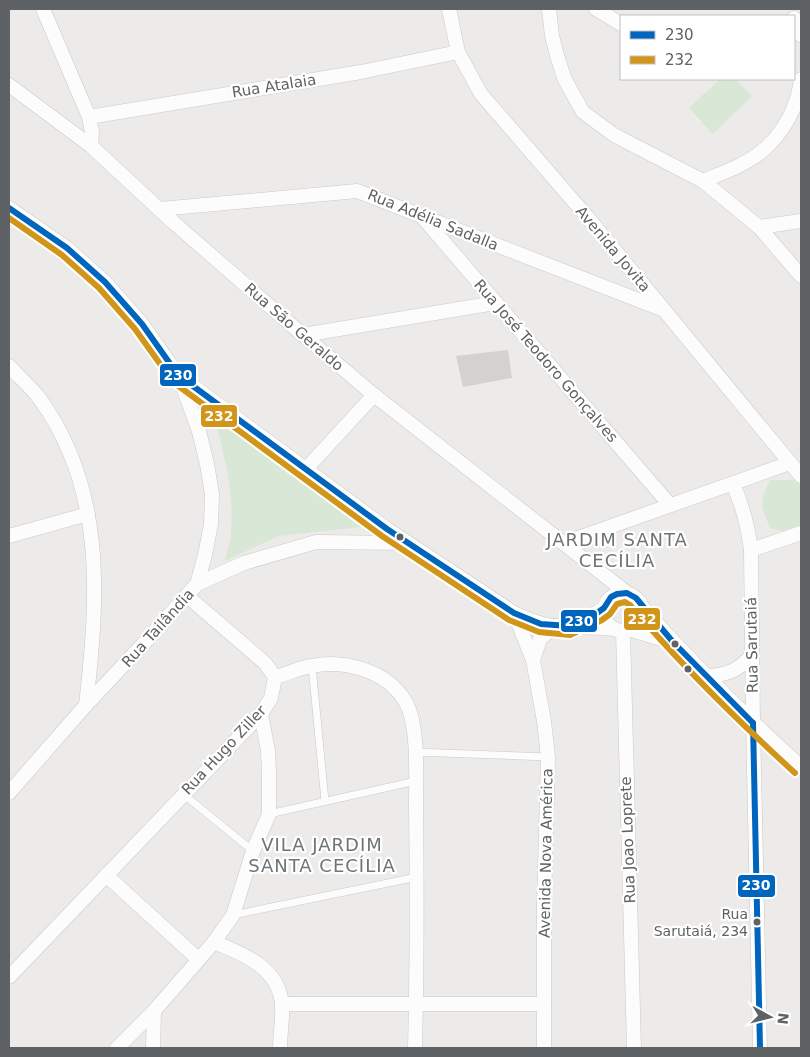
<svg xmlns="http://www.w3.org/2000/svg" width="810" height="1057" font-family="'DejaVu Sans',sans-serif">
<style>
.green{fill:#d9e7d6}
.building{fill:#d4d2d1}
.lines{fill:none;stroke-linecap:round;stroke-linejoin:round}
.lane-casing{stroke:#cac9c8;stroke-width:8}
.street-casing{stroke:#cac9c8;stroke-width:15}
.lane{stroke:#fcfcfc;stroke-width:7}
.street{stroke:#fcfcfc;stroke-width:14}
.bus-1-casing{stroke:#fff;stroke-width:10}
.bus-2-casing{stroke:#fff;stroke-width:10}
.bus-1{stroke:#0065bd;stroke-width:6}
.bus-2{stroke:#d19519;stroke-width:6}
.bus-dot{fill:#5e6265;stroke:#fff;stroke-width:2}
.labels{text-anchor:middle;stroke-width:4.5;stroke-linejoin:round;paint-order:stroke}
.bus-label{font-size:14px;fill:#5e6265;stroke:#fff;text-anchor:end}
.street-label{font-size:15px;fill:#5e6265;stroke:#fff}
.quarter-label{font-size:18px;letter-spacing:1px;fill:#6f7477;stroke:#fff}
.line-badge{stroke:#fff;stroke-width:2}
.badge-label{font-size:14px;text-anchor:middle;font-weight:bold;fill:#fff}
</style>
<rect width="100%" height="100%" fill="#edebe9"/>
<g class="green">
<polygon points="720,79 735,79 752,96 713,134 689,108"/>
<path d="M215,420V419L361,527L279,536L225,561C227,552 230,543 231,534C234,495 225,457 215,420Z"/>
<path d="M770,480H796L801,485V525L784,532L770,528C761,507 759,501 770,480Z"/>
</g>
<polygon class="building" points="508,350 512,378 463,387 456,356"/>
<g class="lines">
<defs>
<g id="lane">
<polyline points="312,666 325,801"/>
<polyline points="415,752 548,757"/>
<polyline points="183,794 253,851"/>
<polyline points="269,814 416,781"/>
<polyline points="233,915 417,877"/>
</g>
<g id="street">
<polyline points="43,9 89,117 92,132 91,146"/>
<polyline points="449,9 458,52 481,94 589,219 801,476"/>
<path d="M549,9L552,36L558,59L565,80L583,112L614,135L703,181C722,173 745,165 761,152C783,134 798,107 801,79"/>
<polyline points="596,9 621,24"/>
<polyline points="794,18 801,35"/>
<polyline points="9,85 91,146 173,222 303,335 374,395 627,593"/>
<polyline points="89,117 361,72 458,52"/>
<polyline points="703,181 759,227 801,276"/>
<path d="M9,208L67,248L105,282L142,324L178,375L387,529L514,613C527,619 541,625 555,626C575,628 595,627 615,629"/>
<polyline points="160,209 357,191 664,310"/>
<polyline points="424,219 670,505"/>
<polyline points="759,227 801,221"/>
<polyline points="303,335 495,303"/>
<path d="M9,366C19,377 31,387 40,399C106,491 98,599 86,705"/>
<path d="M199,431C201,418 205,410 218,405"/>
<polyline points="305,470 374,395"/>
<path d="M733,484C743,506 748,527 751,550L753,723L760,1048"/>
<polyline points="9,536 88,514"/>
<polyline points="564,543 790,463"/>
<polyline points="751,550 801,533"/>
<polyline points="197,584 244,563 316,542 407,543"/>
<circle cx="623" cy="612" r="19"/>
<polyline points="187,596 265,663 275,677"/>
<path d="M641,606C691,662 745,716 801,767"/>
<polyline points="514,613 533,660 544,721 548,757 544,904 544,1048"/>
<polyline points="572,625 588,618 604,608"/>
<polyline points="631,630 672,642"/>
<polyline points="623,631 634,1048"/>
<polyline points="533,660 540,639 555,626"/>
<path d="M708,676C727,675 739,670 752,655"/>
<polyline points="9,793 86,705 147,640 197,584 205,555 211,524 212,494 207,464 199,431 179,376"/>
<polyline points="106,875 198,959"/>
<path d="M214,942C243,954 279,967 282,1005C283,1019 280,1034 280,1048"/>
<path d="M9,977L261,714L271,698L275,677C287,674 299,668 311,666C345,659 387,671 405,701C419,723 416,778 416,806C417,886 417,967 415,1048"/>
<polyline points="282,1004 544,1004"/>
<polyline points="117,1048 154,1011 214,942 233,915 253,851 269,814 269,773 268,751 261,714"/>
<polyline points="153,1048 154,1011"/>
</g>
</defs>
<use href="#lane" class="lane-casing"/>
<use href="#street" class="street-casing"/>
<use href="#lane" class="lane"/>
<use href="#street" class="street"/>
<defs>
<g id="bus-1">
<polyline points="9,208 67,248 105,282 142,324 178,375 387,529 514,613 541,624 569,626 597,613 604,608 611,597 617,594 627,593 636,598 673,642 753,723"/>
<polyline points="753,723 760,1048"/>
</g>
<path id="bus-2" d="M9,218L62,255L99,288L135,329L173,382L382,536L509,620L539,632L570,635L602,620L610,614L617,604L625,602L630,605C681,665 737,720 795,773"/>
</defs>
<use href="#bus-1" class="bus-1-casing"/>
<use href="#bus-2" class="bus-2-casing"/>
<use href="#bus-1" class="bus-1"/>
<use href="#bus-2" class="bus-2"/>
</g>
<g class="bus-dot">
<circle cx="400" cy="537" r="4.5"/>
<circle cx="675" cy="644" r="4.5"/>
<circle cx="688" cy="669" r="4.5"/>
<circle cx="757" cy="922" r="4.5"/>
</g>
<g class="labels">
<g class="bus-label">
<text x="748" y="919">Rua<tspan x="748" dy="17">Sarutaiá, 234</tspan></text>
</g>
<g class="street-label">
<text transform="translate(274 86) rotate(-9)" y="5">Rua Atalaia</text>
<text transform="translate(433 220) rotate(22)" y="5">Rua Adélia Sadalla</text>
<text transform="translate(613 249) rotate(50)" y="5">Avenida Jovita</text>
<text transform="translate(294 327) rotate(41)" y="5">Rua São Geraldo</text>
<text transform="translate(546 361) rotate(49)" y="5">Rua José Teodoro Gonçalves</text>
<text transform="translate(158 628) rotate(-48)" y="5">Rua Tailândia</text>
<text transform="translate(752 645) rotate(-91)" y="5">Rua Sarutaiá</text>
<text transform="translate(224 750) rotate(-47)" y="5">Rua Hugo Ziller</text>
<text transform="translate(628 840) rotate(-92)" y="5">Rua Joao Loprete</text>
<text transform="translate(546 853) rotate(-89)" y="5">Avenida Nova América</text>
</g>
<g class="quarter-label">
<text x="617" y="546">JARDIM SANTA<tspan x="617" dy="21">CECÍLIA</tspan></text>
<text x="322" y="851">VILA JARDIM<tspan x="322" dy="21">SANTA CECÍLIA</tspan></text>
</g>
</g>
<g class="line-badge">
<rect x="159" y="363" width="38" height="24" rx="5" fill="#0065bd"/>
<rect x="200" y="404" width="38" height="24" rx="5" fill="#d19519"/>
<rect x="623" y="607" width="38" height="24" rx="5" fill="#d19519"/>
<rect x="560" y="609" width="38" height="24" rx="5" fill="#0065bd"/>
<rect x="737" y="874" width="39" height="24" rx="5" fill="#0065bd"/>
</g>
<g class="badge-label">
<text x="178" y="380">230</text>
<text x="219" y="421">232</text>
<text x="642" y="624">232</text>
<text x="579" y="626">230</text>
<text x="756" y="890">230</text>
</g>
<rect width="810" height="1057" fill="none" stroke="#5e6265" stroke-width="20"/>
<rect x="620" y="15" width="175" height="65" fill="#ffffff" stroke="#bfc0c1"/>
<rect x="630" y="31" width="25" height="8" fill="#0065bd" stroke="#bfc0c1"/>
<text x="665" y="40" font-size="15" fill="#5e6265">230</text>
<rect x="630" y="56" width="25" height="8" fill="#d19519" stroke="#bfc0c1"/>
<text x="665" y="65" font-size="15" fill="#5e6265">232</text>
<g transform="translate(770 1017) rotate(97)" stroke="#ffffff" stroke-width="4" paint-order="stroke">
<path d="M0-4L9 19L0 12L-9 19Z" fill="#5e6265"/>
<text y="-8" font-size="14" font-weight="bold" text-anchor="middle" fill="#5e6265">N</text>
</g>
</svg>
